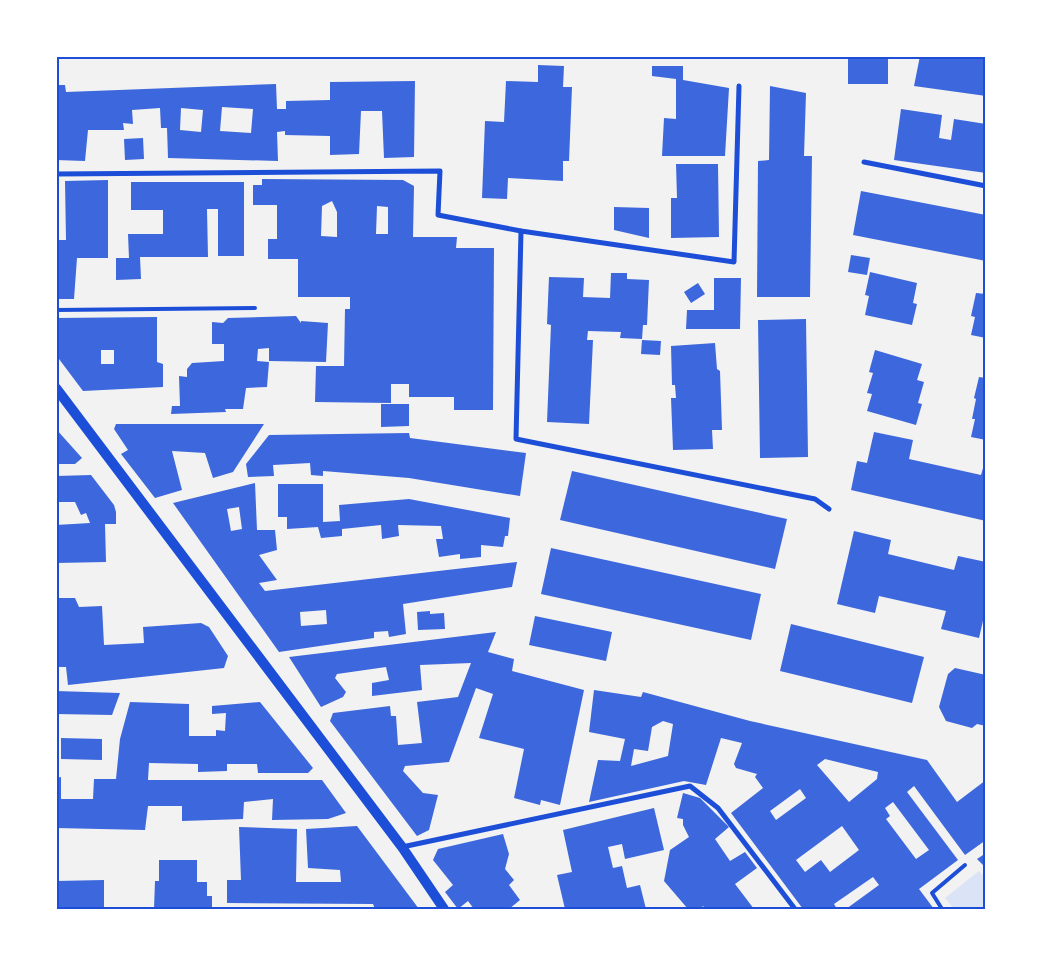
<svg xmlns="http://www.w3.org/2000/svg" width="1042" height="965" font-family="'Roboto Condensed',sans-serif">
<style>
.green{fill:#dbe4f7}
.building{fill:#3d67dc;fill-rule:evenodd}
.lines{fill:none;stroke-linecap:round;stroke-linejoin:round}
.service{stroke:#1d4ed8;stroke-width:4}
.minor{stroke:#1d4ed8;stroke-width:5}
.secondary{stroke:#1d4ed8;stroke-width:10}
.neatline{fill:none;stroke:#1d4ed8;stroke-width:2}
</style>
<rect width="100%" height="100%" fill="#f2f2f2"/>
<polygon class="green" points="979,871 986,879 986,909 954,909 945,898"/>
<g class="building">
<rect x="848" y="56" width="40" height="28"/>
<polygon points="920,56 986,56 986,96 914,86"/>
<polygon points="538,65 564,66 563,87 572,87 569,161 563,161 563,181 508,178 507,199 482,198 485,121 504,122 506,81 538,82"/>
<polygon points="652,66 683,66 683,80 729,88 725,156 662,156 664,118 676,119 676,79 652,76"/>
<path d="M415,81L414,157L384,158L382,111H361L359,154L330,155V136L285,135V131L277,132L278,161L168,158L167,128H161L160,108L132,110L133,124L123,123L124,130H88L85,161L56,160V85H65L66,92L276,84L277,109H286V101L330,100V82ZM222,107L253,109L251,133L220,131ZM181,108L203,110L201,132L180,130Z"/>
<polygon points="770,86 806,93 804,156 812,156 810,297 757,297 758,161 769,160"/>
<polygon points="901,109 942,115 939,138 951,140 954,119 986,124 986,173 894,160"/>
<polygon points="143,138 144,159 125,160 124,139"/>
<polygon points="676,164 718,164 719,237 671,238 671,198 677,198"/>
<path d="M262,179L403,180L414,186L413,237H457L456,248H494L493,410H454V397H409V384H391V403L315,402L316,366H344L345,309H350V297H298V259H268V239H277V205H253V185H262ZM332,201L337,212V237L321,236L322,206ZM377,206L388,207V234H376Z"/>
<polygon points="108,180 108,258 77,258 74,299 56,299 56,240 66,240 65,181"/>
<polygon points="131,182 244,182 244,256 218,256 218,209 207,209 208,257 140,257 141,279 116,280 116,258 129,258 128,234 163,234 163,210 131,210"/>
<polygon points="861,191 986,215 986,261 853,235"/>
<polygon points="614,207 649,208 649,238 614,230"/>
<polygon points="851,255 870,258 867,275 848,272"/>
<polygon points="870,272 917,283 913,303 917,304 912,325 865,315 869,296 865,295"/>
<polygon points="611,273 627,273 627,279 649,280 647,325 643,325 642,339 620,338 621,332 588,331 587,340 593,340 589,424 547,422 551,325 547,324 549,277 584,278 583,297 610,298"/>
<polygon points="714,278 741,278 740,329 686,329 687,310 714,310"/>
<polygon points="698,283 705,294 691,303 684,292"/>
<polygon points="976,293 986,294 986,338 971,335 975,317 971,316"/>
<polygon points="296,316 301,323 301,321 328,323 326,362 269,361 269,348 258,349 257,361 269,362 267,387 246,388 243,409 225,409 226,412 171,414 172,406 180,406 179,376 187,377 187,369 192,363 224,361 224,344 212,344 212,322 223,323 228,318"/>
<path d="M157,317V362L163,364V387L83,391L56,355V318ZM101,350H114V364H101Z"/>
<polygon points="806,319 808,457 760,458 758,320"/>
<polygon points="642,340 661,341 660,355 641,354"/>
<polygon points="715,343 717,369 720,371 722,430 712,430 713,449 673,450 671,398 676,398 675,385 672,385 671,346"/>
<polygon points="875,350 922,364 917,380 924,382 918,403 922,404 916,425 867,411 872,394 867,393 873,373 869,372"/>
<polygon points="979,377 986,378 986,440 971,437 975,419 972,419 976,399 974,398"/>
<polygon points="381,404 409,404 409,426 381,427"/>
<polygon points="116,424 264,424 233,472 213,478 205,453 172,451 182,490 155,498 121,454 128,450 114,429"/>
<polygon points="56,429 82,458 75,464 56,464"/>
<polygon points="874,432 913,440 909,459 981,475 986,458 986,521 851,490 857,461 867,463"/>
<polygon points="409,433 410,438 526,453 520,496 409,478 323,471 323,476 311,475 310,463 273,465 274,476 248,477 246,464 269,435"/>
<polygon points="572,471 787,519 775,569 560,520"/>
<polygon points="91,475 114,505 116,512 116,524 105,524 106,562 56,563 56,525 90,523 86,513 81,515 75,502 56,502 56,476"/>
<path d="M255,483L257,530H275L277,550L259,555L277,580L259,583L265,591L517,562L512,587L403,604L406,634L389,637L388,631L374,632V638L279,652L173,503ZM239,507L242,529L231,531L227,509ZM326,610L327,624L301,626L300,612Z"/>
<polygon points="278,484 323,484 323,522 340,521 339,505 409,499 510,518 508,536 505,536 503,547 481,545 481,557 460,559 460,554 439,557 436,539 443,539 441,526 398,525 399,536 382,539 381,525 342,529 342,536 321,538 318,527 287,529 287,517 278,517"/>
<polygon points="854,531 891,540 888,554 954,570 958,556 986,562 986,608 979,638 941,629 946,611 879,596 875,613 837,604"/>
<polygon points="551,548 761,594 751,640 541,594"/>
<polygon points="56,598 75,598 79,607 102,606 104,645 144,643 143,627 201,623 209,627 228,656 224,668 68,685 66,667 56,667"/>
<polygon points="430,611 430,614 444,613 445,629 418,630 417,612"/>
<polygon points="535,616 612,632 606,661 529,645"/>
<polygon points="791,624 924,657 912,703 780,671"/>
<polygon points="496,632 488,652 514,659 512,671 584,690 560,805 541,800 540,805 514,798 524,749 479,738 493,694 476,688 449,762 405,766 403,771 423,793 438,795 429,830 417,836 330,721 333,713 390,706 391,716 396,716 398,745 422,743 417,702 458,697 471,663 420,665 422,690 372,696 372,683 389,680 386,667 337,674 335,678 346,692 343,697 321,707 289,657"/>
<polygon points="955,668 986,675 986,726 977,724 972,728 946,721 939,707 948,674"/>
<path d="M594,690L641,697L643,692L750,721L927,760L957,802L986,780V840L965,855L914,786L907,792L958,860L919,889L934,909H846L879,885L873,877L834,904L837,909H803L731,813L763,788L755,777L757,774L736,768L734,764L742,743L721,738L706,785L684,781L589,802L598,760L620,761L625,739L589,732ZM663,721L673,724L668,756L631,766L634,749L648,751L652,727ZM825,759L878,772L877,779L849,802L817,765ZM800,789L806,798L776,820L770,811ZM893,802L929,850L916,859L886,819L890,816L885,808ZM842,826L859,850L830,872L821,860L805,872L796,860Z"/>
<polygon points="56,691 120,693 112,715 56,714"/>
<polygon points="130,702 189,704 189,736 216,736 216,730 225,731 226,713 212,714 212,706 260,702 313,768 308,773 258,773 257,764 227,764 227,771 198,772 198,764 149,763 148,780 322,780 346,813 328,819 272,820 273,799 244,802 243,819 182,821 182,806 148,806 145,830 56,828 56,778 61,777 61,799 93,799 94,779 116,779 120,739"/>
<polygon points="61,738 102,739 102,760 61,759"/>
<polygon points="683,793 700,798 729,827 715,839 730,861 745,852 757,868 735,884 754,909 705,909 703,906 700,909 688,909 664,881 670,850 689,837 683,825 683,819 677,818"/>
<polygon points="654,808 664,850 625,859 622,844 608,847 613,868 622,866 627,888 640,885 646,909 565,909 557,875 572,872 563,830"/>
<polygon points="357,826 419,909 375,909 373,904 227,903 227,880 241,880 239,827 297,829 296,882 341,882 340,870 308,868 306,829"/>
<polygon points="503,834 509,854 505,869 514,880 509,885 520,900 509,909 474,909 468,901 458,909 445,892 453,885 433,860 438,849"/>
<polygon points="986,853 986,868 977,859"/>
<polygon points="159,860 197,860 197,882 207,882 207,896 212,896 212,909 154,909 155,881 159,881"/>
<polygon points="104,880 104,909 56,909 56,881"/>
</g>
<g class="lines">
<g class="service">
<polyline points="56,310 255,308"/>
<polyline points="942,909 932,893 965,865"/>
</g>
<g class="minor">
<polyline points="864,162 986,186"/>
<polyline points="56,174 440,171 438,215 521,231 734,262 739,86"/>
<polyline points="521,231 516,439 815,499 829,509"/>
<polyline points="402,847 690,786 718,808 795,909"/>
</g>
<polyline class="secondary" points="56,388 402,847 444,909"/>
</g>
<rect width="1042" height="965" fill="none" stroke="#ffffff" stroke-width="115"/>
<rect x="58" y="58" width="926" height="850" class="neatline"/>
</svg>
